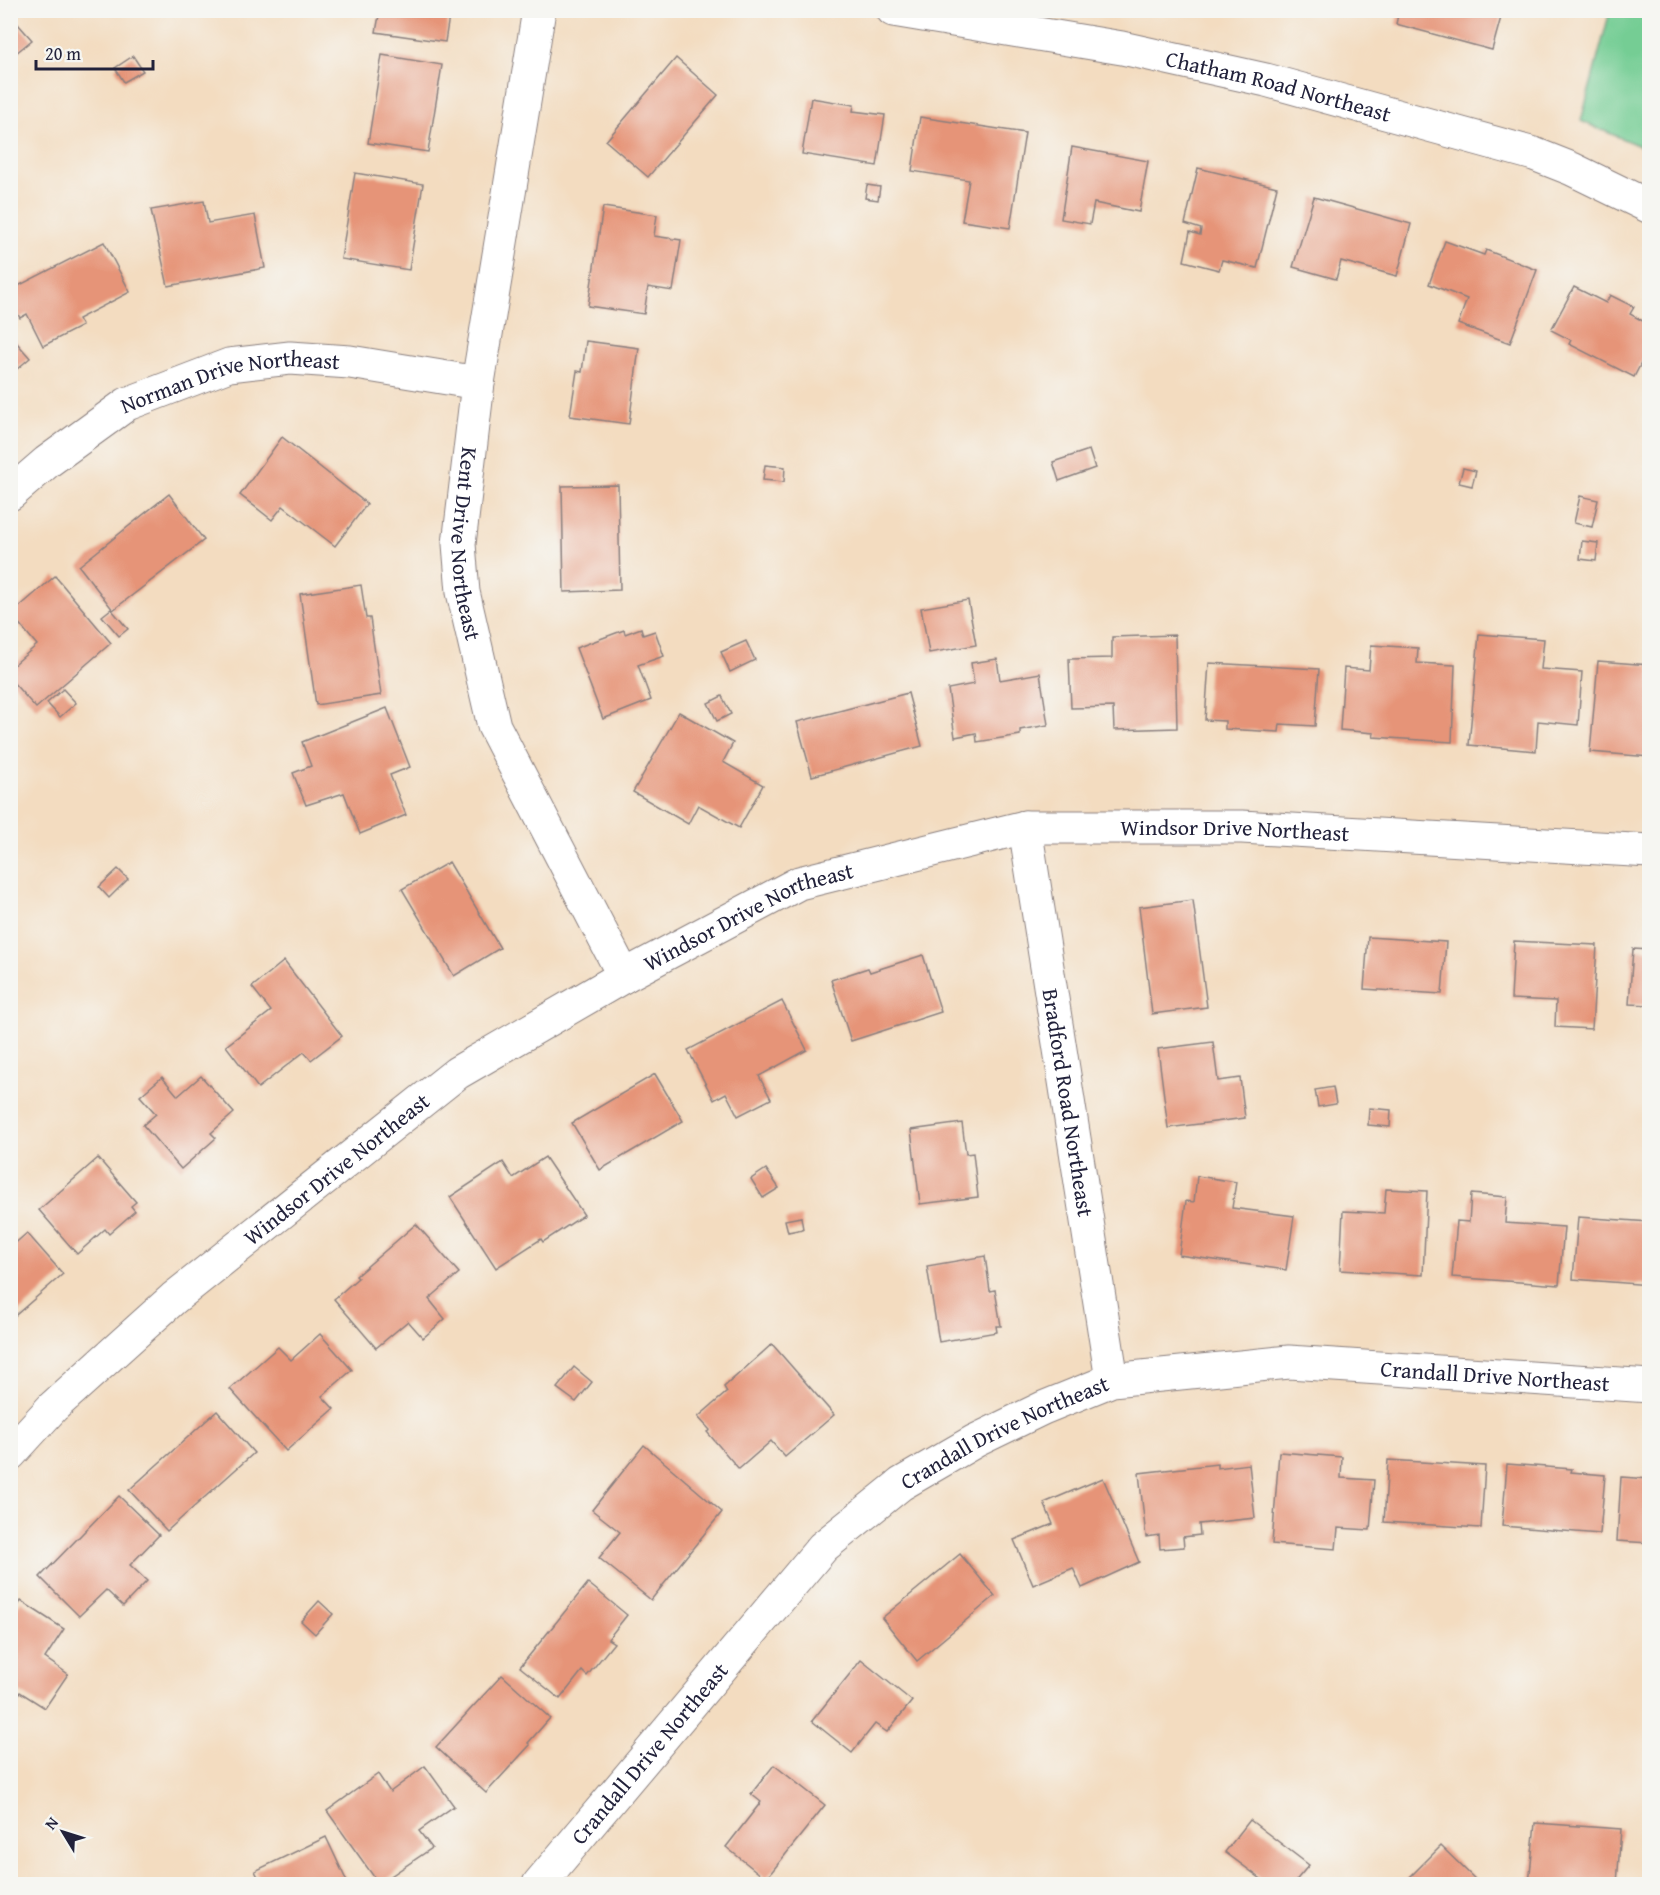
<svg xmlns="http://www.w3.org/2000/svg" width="1660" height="1895" font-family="'Gentium Book Plus',serif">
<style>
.green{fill:#74cd94;stroke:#4b7868;stroke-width:1.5}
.building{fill:#e69478}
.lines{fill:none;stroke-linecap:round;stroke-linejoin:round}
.street-casing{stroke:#8a7f7e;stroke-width:35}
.street{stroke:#fff;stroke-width:33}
.labels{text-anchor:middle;stroke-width:5;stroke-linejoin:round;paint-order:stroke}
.street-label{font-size:22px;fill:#22223b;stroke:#f6f6f2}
</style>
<rect width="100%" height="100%" fill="#f6f6f2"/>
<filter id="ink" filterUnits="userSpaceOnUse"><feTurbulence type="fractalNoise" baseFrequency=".0167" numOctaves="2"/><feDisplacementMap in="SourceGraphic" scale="12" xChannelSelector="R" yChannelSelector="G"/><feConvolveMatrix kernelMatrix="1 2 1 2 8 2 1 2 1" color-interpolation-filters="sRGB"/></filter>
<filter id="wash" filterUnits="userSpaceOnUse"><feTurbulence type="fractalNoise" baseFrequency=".008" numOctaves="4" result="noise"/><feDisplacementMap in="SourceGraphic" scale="24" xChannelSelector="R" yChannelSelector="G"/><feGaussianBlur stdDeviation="1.35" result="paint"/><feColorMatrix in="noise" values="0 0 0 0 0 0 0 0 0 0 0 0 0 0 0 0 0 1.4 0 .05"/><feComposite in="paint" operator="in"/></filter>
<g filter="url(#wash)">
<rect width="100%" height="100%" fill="#f3dcc0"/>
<polygon class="green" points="1610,11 1649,11 1649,150 1581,121"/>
<g id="blocks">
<g class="building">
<polygon points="380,10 450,10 445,42 376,32"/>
<polygon points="1399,10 1503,10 1492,50 1396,24"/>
<polygon points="10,15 32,40 10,58"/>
<polygon points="382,55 442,65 428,152 368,143"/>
<polygon points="133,56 143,71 124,82 115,68"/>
<polygon points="676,58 718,95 648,177 606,141"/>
<polygon points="811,98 854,105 853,111 885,115 877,166 802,154"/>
<polygon points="920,117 1025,133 1010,228 962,221 969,180 912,171"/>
<polygon points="1072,147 1148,161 1139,212 1094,203 1090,224 1061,219"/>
<polygon points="1198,168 1277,187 1257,268 1222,260 1219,270 1184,261 1190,232 1200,235 1201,229 1185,224"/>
<polygon points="355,173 423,184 409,270 341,259"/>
<polygon points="867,185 880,187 878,200 865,198"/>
<polygon points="1314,197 1411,224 1397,276 1341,261 1336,279 1293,267"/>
<polygon points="204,201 208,223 255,215 265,268 168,286 151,210"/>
<polygon points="603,207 657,215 654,236 681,240 673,291 648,287 644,314 588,306"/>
<polygon points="1445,241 1484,255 1486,250 1537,270 1510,343 1458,324 1467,299 1429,284"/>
<polygon points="104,242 130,292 78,319 82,326 43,346 27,314 20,318 10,300 17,295 14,288"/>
<polygon points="1574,287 1606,303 1610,295 1634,307 1630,314 1650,325 1650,346 1634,377 1569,344 1571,340 1551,330"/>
<polygon points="10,335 30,358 10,375"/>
<polygon points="586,341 639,348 629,424 570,416 577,371 582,372"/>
<polygon points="282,437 367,504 335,546 283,506 272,520 240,495"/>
<polygon points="1089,450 1095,468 1059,481 1053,462"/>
<polygon points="765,465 785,467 784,482 763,480"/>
<polygon points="1463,468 1476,471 1472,486 1459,483"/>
<polygon points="618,485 620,590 564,592 562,486"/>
<polygon points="169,494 204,540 113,610 79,566"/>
<polygon points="1580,496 1598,500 1592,527 1574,523"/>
<polygon points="1582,541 1598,543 1596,561 1580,559"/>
<polygon points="55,576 111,643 36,708 10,679 10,668 37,645 11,614"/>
<polygon points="361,585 366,618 370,618 381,695 316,705 300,594"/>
<polygon points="968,600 976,645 929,653 921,608"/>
<polygon points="111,609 128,629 119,636 102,616"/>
<polygon points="641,628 643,635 655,631 664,656 638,665 651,700 603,719 576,648 624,630 625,634"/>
<polygon points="1479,634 1544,639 1541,669 1582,672 1578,725 1538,721 1536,751 1469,745"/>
<polygon points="1175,635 1177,728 1114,730 1113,707 1071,708 1069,659 1112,658 1112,637"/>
<polygon points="746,641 755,660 730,672 721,652"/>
<polygon points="1371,645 1418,648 1417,663 1455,665 1452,742 1373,737 1374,733 1340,730 1344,668 1369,670"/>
<polygon points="997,659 1000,680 1040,673 1048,725 1020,730 1020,735 977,742 976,733 955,737 948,689 974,684 971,663"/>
<polygon points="1598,661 1650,665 1650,757 1590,752"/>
<polygon points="1209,663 1319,669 1315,726 1280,724 1279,732 1225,729 1225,721 1205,720"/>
<polygon points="63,689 76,703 60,717 47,703"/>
<polygon points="908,693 922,746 812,776 797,722"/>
<polygon points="722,696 731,714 717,721 708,703"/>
<polygon points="387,708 410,767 390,775 406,815 360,834 344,793 306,805 293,773 311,766 302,742"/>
<polygon points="679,712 733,743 723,762 763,785 739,828 698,805 688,824 633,792"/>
<polygon points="449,862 500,948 454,976 402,889"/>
<polygon points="118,869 128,879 109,898 99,887"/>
<polygon points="1193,900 1207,1007 1152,1014 1139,907"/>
<polygon points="1368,937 1446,942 1442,994 1364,989"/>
<polygon points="1514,941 1597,945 1592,1029 1555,1027 1556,1001 1511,999"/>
<polygon points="1633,949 1650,950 1650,1005 1629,1004"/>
<polygon points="923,955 941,1012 851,1041 831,980 868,968 870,972"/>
<polygon points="284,961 342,1036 311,1060 304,1052 258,1088 226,1046 271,1011 252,987"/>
<polygon points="782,1001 807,1050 759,1076 771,1099 738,1116 726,1093 714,1100 688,1050"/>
<polygon points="1213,1042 1218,1081 1240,1078 1245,1118 1168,1128 1158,1049"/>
<polygon points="655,1074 683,1121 600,1170 572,1123"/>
<polygon points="201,1076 234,1113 211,1133 216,1138 181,1169 143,1125 156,1114 140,1096 162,1077 178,1096"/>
<polygon points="1333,1087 1336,1104 1318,1107 1315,1090"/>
<polygon points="1369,1108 1391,1110 1390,1127 1368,1125"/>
<polygon points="962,1123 966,1154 973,1153 978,1197 920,1204 911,1130"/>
<polygon points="545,1157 584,1215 543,1242 541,1239 496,1268 450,1197 503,1162 513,1178"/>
<polygon points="98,1158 136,1202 131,1206 135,1211 109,1234 105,1229 77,1254 39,1210"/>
<polygon points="766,1169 779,1188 763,1198 751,1179"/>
<polygon points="1197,1176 1236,1182 1232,1208 1294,1216 1286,1270 1179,1255 1186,1201 1194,1202"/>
<polygon points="1386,1189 1427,1191 1423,1275 1340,1270 1343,1211 1384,1213"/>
<polygon points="1471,1194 1507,1197 1505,1223 1564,1227 1559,1285 1452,1277 1457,1221 1469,1222"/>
<polygon points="801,1217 803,1229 788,1232 785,1220"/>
<polygon points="1578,1217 1650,1222 1650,1285 1573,1279"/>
<polygon points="416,1224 459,1273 429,1299 445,1319 423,1338 408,1321 376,1348 334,1299 358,1278 356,1276"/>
<polygon points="27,1233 63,1274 10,1320 10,1244 12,1246"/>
<polygon points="985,1256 990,1291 995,1290 1001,1326 996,1326 997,1332 939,1342 927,1266"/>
<polygon points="320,1334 352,1370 322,1396 334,1409 286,1451 230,1389 278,1347 291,1360"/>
<polygon points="772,1344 834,1415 785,1457 771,1441 739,1469 707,1432 710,1430 698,1417 727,1392 724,1387"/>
<polygon points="574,1367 592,1382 576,1402 557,1388"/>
<polygon points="217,1411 254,1453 167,1531 129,1490"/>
<polygon points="644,1445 722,1512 651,1600 599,1558 620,1532 592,1510"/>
<polygon points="1279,1452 1342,1457 1341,1478 1374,1480 1370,1530 1338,1528 1336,1549 1272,1544"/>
<polygon points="1388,1460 1485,1466 1481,1528 1384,1522"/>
<polygon points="1217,1464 1217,1468 1249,1464 1255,1518 1199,1524 1200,1535 1183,1537 1184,1547 1160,1549 1159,1535 1146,1537 1139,1473"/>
<polygon points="1507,1464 1572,1469 1571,1472 1605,1475 1600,1534 1502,1526"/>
<polygon points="1621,1477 1650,1479 1650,1543 1617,1541"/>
<polygon points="1103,1478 1139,1562 1082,1588 1073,1568 1033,1585 1014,1540 1053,1524 1044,1503"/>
<polygon points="119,1496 159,1535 130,1565 147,1581 123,1606 106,1590 79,1616 40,1577"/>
<polygon points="960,1554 995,1596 917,1661 882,1618"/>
<polygon points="588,1583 627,1615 608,1639 614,1643 587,1676 582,1671 560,1699 520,1667"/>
<polygon points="21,1601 64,1629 45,1658 68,1674 45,1708 20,1692 10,1707 10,1617"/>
<polygon points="319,1601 333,1614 315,1634 301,1621"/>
<polygon points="861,1660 912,1701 887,1732 875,1724 852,1753 812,1721"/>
<polygon points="502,1675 550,1718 528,1743 530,1745 486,1793 436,1747"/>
<polygon points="774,1765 825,1805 766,1879 726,1847 761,1802 751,1794"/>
<polygon points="425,1766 454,1806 419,1831 432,1848 379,1884 327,1811 378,1774 390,1792"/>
<polygon points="1250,1820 1309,1865 1293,1884 1268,1884 1225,1852"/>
<polygon points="1535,1823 1621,1829 1617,1884 1529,1884"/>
<polygon points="326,1837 348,1884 262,1884 255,1871"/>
<polygon points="1441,1846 1480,1884 1403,1884"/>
</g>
</g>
</g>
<g filter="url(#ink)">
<use href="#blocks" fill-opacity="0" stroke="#8a7f7e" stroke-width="1.5"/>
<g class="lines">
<defs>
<g id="street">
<path id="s1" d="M539,10L478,383L459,544L463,592L494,726L624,976"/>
<path id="s2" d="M893,10L1122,48L1266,80L1534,154L1572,169L1650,207"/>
<path id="s3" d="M10,494L47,462L127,404L229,365L290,358L350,362L478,383"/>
<path id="s4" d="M1025,827L1112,1380"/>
<path id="s5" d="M10,1454L53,1407L174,1298L457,1073L624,976L799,883L1025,827H1242L1650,851"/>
<path id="s6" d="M539,1884L823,1547L901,1484L975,1441L1043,1408L1112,1380L1289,1362L1650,1386"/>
</g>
</defs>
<use href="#street" class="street-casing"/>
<use href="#street" class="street"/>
</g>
</g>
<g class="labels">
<g class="street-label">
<text dy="8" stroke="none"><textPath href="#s2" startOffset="393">Chatham Road Northeast</textPath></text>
<text dy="8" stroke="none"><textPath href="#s3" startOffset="255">Norman Drive Northeast</textPath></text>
<text dy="8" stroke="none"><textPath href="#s1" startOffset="540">Kent Drive Northeast</textPath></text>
<text dy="8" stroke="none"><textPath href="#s5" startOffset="1422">Windsor Drive Northeast</textPath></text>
<text dy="8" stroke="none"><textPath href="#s5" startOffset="920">Windsor Drive Northeast</textPath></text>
<text dy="8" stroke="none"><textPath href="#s4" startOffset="279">Bradford Road Northeast</textPath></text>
<text dy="8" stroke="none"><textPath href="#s5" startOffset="434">Windsor Drive Northeast</textPath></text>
<text dy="8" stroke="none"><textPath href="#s6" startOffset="1161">Crandall Drive Northeast</textPath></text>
<text dy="8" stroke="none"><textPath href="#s6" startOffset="657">Crandall Drive Northeast</textPath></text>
<text dy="8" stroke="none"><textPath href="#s6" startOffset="171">Crandall Drive Northeast</textPath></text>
</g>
</g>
<rect width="1660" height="1895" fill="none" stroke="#f6f6f2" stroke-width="36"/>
<g transform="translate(63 1832) rotate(308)" stroke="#f6f6f2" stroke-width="4.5" paint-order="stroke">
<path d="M0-4.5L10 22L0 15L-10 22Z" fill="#22223b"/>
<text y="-9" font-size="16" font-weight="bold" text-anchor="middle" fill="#22223b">N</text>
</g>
<path d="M36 60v9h117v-9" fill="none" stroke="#22223b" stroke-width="3"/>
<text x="45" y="60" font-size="18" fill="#22223b" stroke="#f6f6f2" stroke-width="4.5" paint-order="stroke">20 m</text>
</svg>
